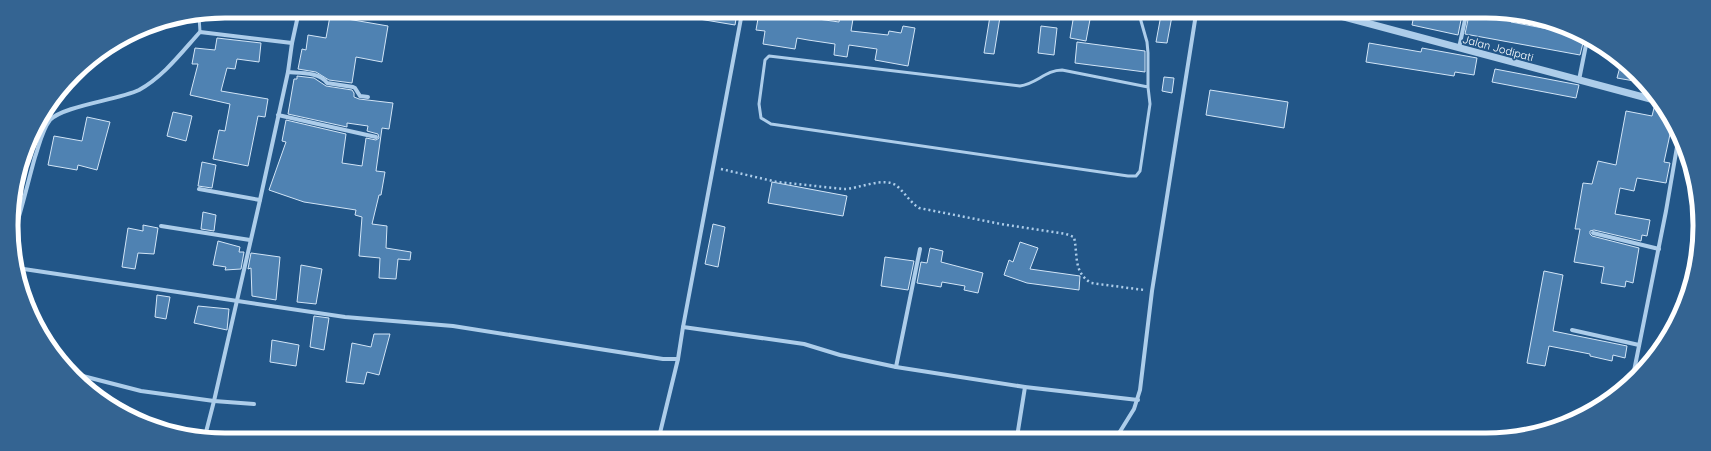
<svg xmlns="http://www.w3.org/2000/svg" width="1711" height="451" font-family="Quicksand,sans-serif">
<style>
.building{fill:#4f82b2;stroke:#d2e5f7}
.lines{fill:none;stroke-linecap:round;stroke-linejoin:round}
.path{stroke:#adcdea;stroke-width:2.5;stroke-dasharray:2 3;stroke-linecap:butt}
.service{stroke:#adcdea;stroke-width:3}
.minor{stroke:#adcdea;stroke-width:4}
.tertiary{stroke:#adcdea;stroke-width:7}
.labels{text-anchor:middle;stroke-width:3.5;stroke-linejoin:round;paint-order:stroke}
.street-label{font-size:11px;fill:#fff;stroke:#225688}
.rim{fill:none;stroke:#fff;stroke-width:5}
</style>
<rect width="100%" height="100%" fill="#225688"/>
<g class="building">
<polygon points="699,12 737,13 735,25 699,19"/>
<polygon points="759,13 804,13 804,17 839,22 840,13 854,13 851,31 888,35 889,31 901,33 903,26 915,28 908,66 875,60 877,49 849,45 847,57 834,55 835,44 808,40 797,38 795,49 763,44 765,31 756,30"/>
<polygon points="1074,14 1091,14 1086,41 1070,38"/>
<polygon points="1161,15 1172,16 1167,43 1156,42"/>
<polygon points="1414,15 1462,15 1458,35 1412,25"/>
<polygon points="1469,15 1492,19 1493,15 1513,15 1511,22 1548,29 1548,27 1560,29 1584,39 1580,55 1465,34"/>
<polygon points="330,16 388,26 382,62 356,57 352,83 329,80 316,72 298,69 302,49 306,50 308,35 326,38"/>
<polygon points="990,16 1000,17 994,54 984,53"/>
<polygon points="1041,26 1057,28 1054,55 1038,53"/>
<polygon points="217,38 261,43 259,62 237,59 235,69 227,68 221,91 268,99 265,117 258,116 248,166 213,159 219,130 225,131 230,104 190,95 198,64 192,64 195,48 215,50"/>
<polygon points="1077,42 1145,51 1145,72 1075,63"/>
<polygon points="1369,43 1421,52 1422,48 1477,58 1474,75 1455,72 1454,76 1366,62"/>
<polygon points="1621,63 1640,82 1617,78"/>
<polygon points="1495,69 1579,85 1576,98 1492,82"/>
<polygon points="297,76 314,78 326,86 352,90 354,93 354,97 359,99 393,103 389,129 382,128 376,171 385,172 381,195 379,195 372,224 387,226 386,248 411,252 410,260 398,259 396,279 379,278 380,258 359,256 362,217 355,215 356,210 304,202 269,190 286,142 282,141 286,120 346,134 342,163 362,166 366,138 376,140 379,138 378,134 367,131 368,126 347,123 347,127 288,114 294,79 297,79"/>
<polygon points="1164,77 1174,78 1172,93 1162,91"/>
<polygon points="1210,90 1288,102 1284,128 1206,115"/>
<polygon points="1654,108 1666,110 1672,125 1664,162 1670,163 1666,183 1637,178 1634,191 1620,188 1615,214 1650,220 1647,236 1642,235 1641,241 1594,230 1590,231 1590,234 1592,236 1639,248 1633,283 1626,281 1625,287 1601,283 1604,267 1574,262 1580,229 1575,229 1583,183 1592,184 1598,161 1616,165 1626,111 1652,116"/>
<polygon points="173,112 192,116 186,141 167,136"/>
<polygon points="87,117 110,122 97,170 78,165 77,170 48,165 54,136 82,141"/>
<polygon points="202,162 216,165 212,188 198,186"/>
<polygon points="772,182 847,196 843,216 768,203"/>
<polygon points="203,212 216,215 214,231 201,229"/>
<polygon points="713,224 725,227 718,267 705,264"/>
<polygon points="143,225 158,228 154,254 138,253 135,269 122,267 128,228 143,231"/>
<polygon points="218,241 240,247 239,252 244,252 241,269 225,270 226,267 213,265"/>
<polygon points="1020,242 1038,248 1030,269 1080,276 1079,290 1027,283 1004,275 1009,260 1013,262"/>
<polygon points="930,248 943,251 941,262 983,273 978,293 964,290 965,286 942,282 941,287 917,283 921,262 927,263"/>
<polygon points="251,253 280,257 276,300 252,296 251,268 248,269"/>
<polygon points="885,257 914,261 908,290 881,286"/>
<polygon points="301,265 322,269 316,304 297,302"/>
<polygon points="1544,271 1563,275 1553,331 1627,346 1625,358 1613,355 1612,361 1590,356 1590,354 1549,346 1545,366 1527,363"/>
<polygon points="157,295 170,297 166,319 155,317"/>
<polygon points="198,306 229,309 227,330 194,323"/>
<polygon points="314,316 329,318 324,350 310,347"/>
<polygon points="374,334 390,334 379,375 367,372 364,384 346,382 352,343 371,347"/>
<polygon points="272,340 299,345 296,366 270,362"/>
</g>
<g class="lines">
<path class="path" d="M721,169L777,182L844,189C858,189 885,176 897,186C905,193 910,202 919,208L1001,224L1066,234L1074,237C1078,255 1073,272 1091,283L1144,290"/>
<g class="service">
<path d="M1139,14L1147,42L1148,53V87L1150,104L1140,171L1136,176H1128L771,124L761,118L759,104L765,60L769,56L1020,86C1036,84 1046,70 1062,70L1148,87"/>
<polyline points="199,16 200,32"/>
</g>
<g class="minor">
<polyline points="1459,48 1466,15"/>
<path d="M288,72C300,73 320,72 327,83L353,87L355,88L360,96L368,97"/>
<polyline points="1579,80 1587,40"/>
<polyline points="278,115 376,137"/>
<polyline points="199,189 260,200"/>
<polyline points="161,226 250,240"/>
<path d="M14,233C22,208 28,182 35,157C39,146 42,130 50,120C63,106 118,100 139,90C164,76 181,53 200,32L292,43"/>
<polyline points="1593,233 1659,249"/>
<polyline points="17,268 345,317 453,326 663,359 678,359 683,327 742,13"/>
<polyline points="683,327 804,344 840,355 896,367 1025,387 1138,400"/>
<polyline points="1572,330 1639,345"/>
<polyline points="896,367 920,249"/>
<polyline points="75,374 141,391 214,401 254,404"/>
<polyline points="1632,381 1666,211 1678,141"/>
<polyline points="205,436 214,401 260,200 288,72 292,43 299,11"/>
<polyline points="659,437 678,359"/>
<polyline points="1017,437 1025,387"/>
<polyline points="1116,438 1134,409 1140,390 1152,291 1196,14"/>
</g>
<polyline class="tertiary" points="1333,14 1658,101"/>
</g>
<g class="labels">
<g class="street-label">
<text transform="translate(1498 48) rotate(15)" y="4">Jalan Jodipati</text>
</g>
</g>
<path d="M0 0H1711V451H0ZM225 18H1486A207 207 0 0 1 1693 225V226A207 207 0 0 1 1486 433H225A207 207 0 0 1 18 226V225A207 207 0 0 1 225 18Z" fill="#346492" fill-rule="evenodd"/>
<path class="rim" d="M225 18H1486A207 207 0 0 1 1693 225V226A207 207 0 0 1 1486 433H225A207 207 0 0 1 18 226V225A207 207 0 0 1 225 18Z"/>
</svg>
